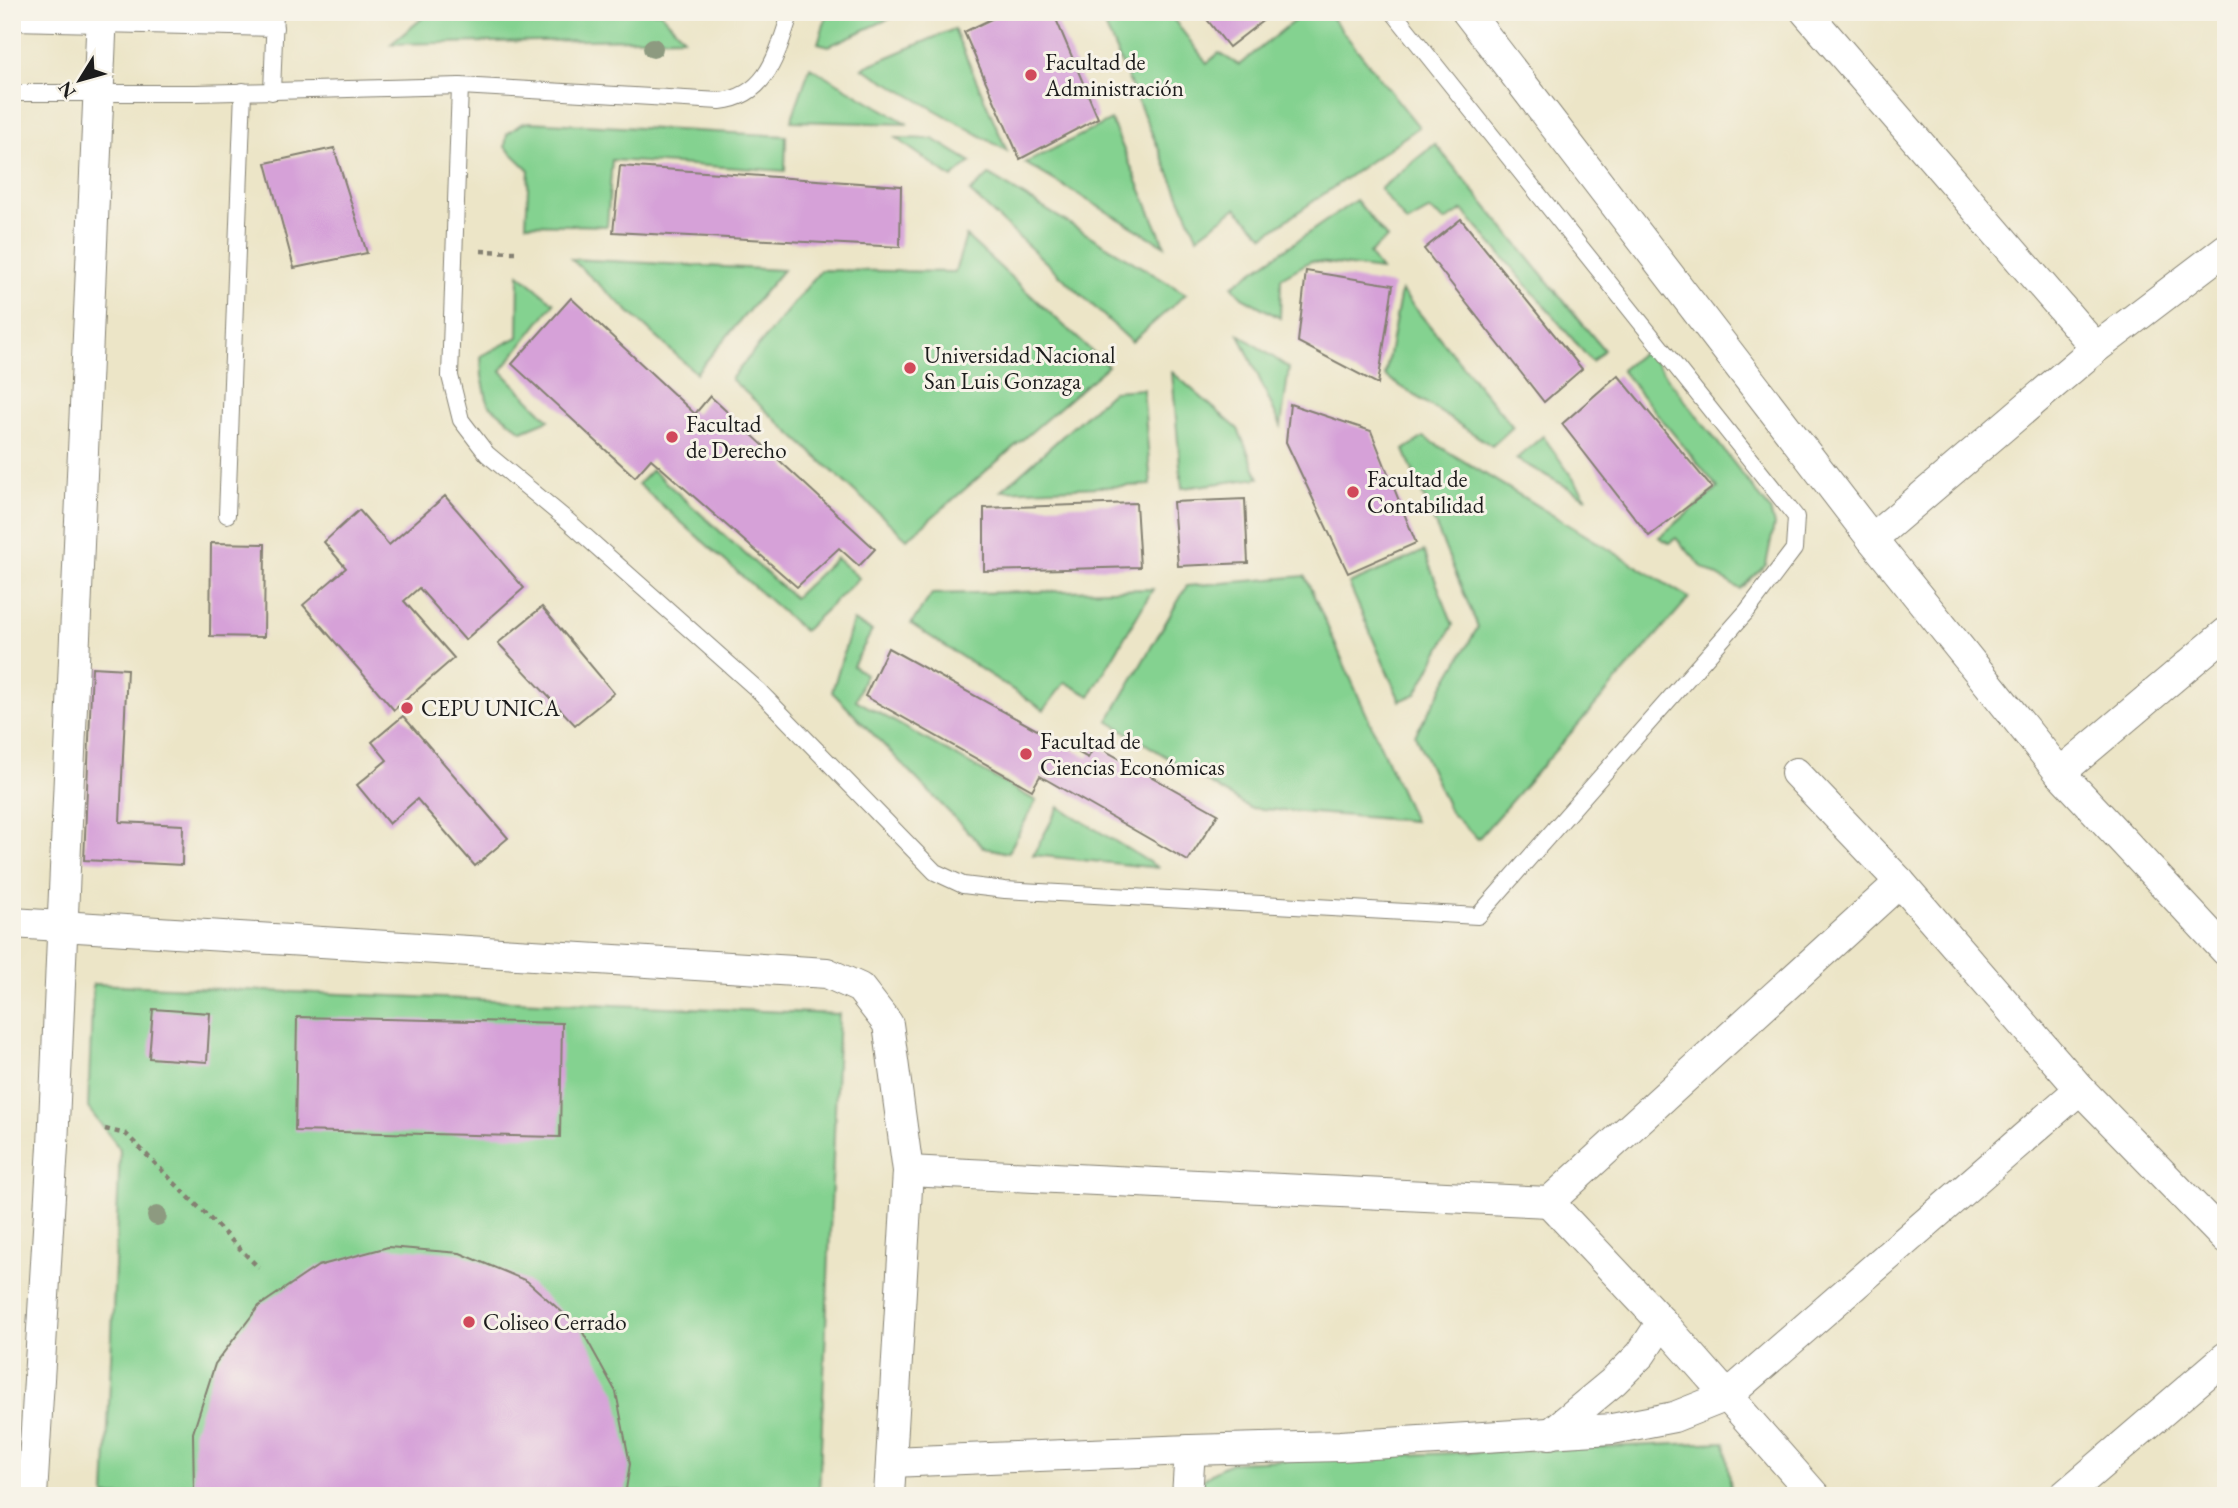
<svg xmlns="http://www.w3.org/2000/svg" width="2238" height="1508" font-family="'EB Garamond',serif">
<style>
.green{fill:#84d290;stroke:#507756;stroke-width:2}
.building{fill:#d6a1d8}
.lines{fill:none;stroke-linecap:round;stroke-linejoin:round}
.service-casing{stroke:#848072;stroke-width:18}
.minor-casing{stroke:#848072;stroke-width:32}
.path{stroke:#848072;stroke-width:4.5;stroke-dasharray:5 5;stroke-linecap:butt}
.service{stroke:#fff;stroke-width:16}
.minor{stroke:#fff;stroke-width:30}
.tree{fill:#8d9a80}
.poi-dot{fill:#d1495b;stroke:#f7f3e8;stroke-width:2.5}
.labels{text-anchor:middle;stroke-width:6;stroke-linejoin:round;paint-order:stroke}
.poi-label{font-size:23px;fill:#1c1c1c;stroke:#f7f3e8;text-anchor:start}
</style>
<rect width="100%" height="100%" fill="#f7f3e8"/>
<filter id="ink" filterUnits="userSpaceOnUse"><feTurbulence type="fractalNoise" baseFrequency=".0143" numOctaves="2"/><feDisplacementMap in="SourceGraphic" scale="14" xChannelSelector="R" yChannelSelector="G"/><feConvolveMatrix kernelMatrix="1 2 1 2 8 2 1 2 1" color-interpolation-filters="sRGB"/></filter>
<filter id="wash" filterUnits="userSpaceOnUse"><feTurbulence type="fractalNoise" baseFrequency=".00686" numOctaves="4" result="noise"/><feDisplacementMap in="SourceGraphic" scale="28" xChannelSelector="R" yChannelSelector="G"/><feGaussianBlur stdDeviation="1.57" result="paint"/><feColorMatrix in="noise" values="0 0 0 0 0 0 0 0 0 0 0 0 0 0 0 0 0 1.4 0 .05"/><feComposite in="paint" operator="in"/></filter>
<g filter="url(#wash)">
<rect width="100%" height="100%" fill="#ece5c7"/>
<g class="green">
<polygon points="430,12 660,12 684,38 391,44"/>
<polygon points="828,12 904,12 829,46 818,43"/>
<polygon points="1099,12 1168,12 1207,63 1219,53 1239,65 1305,12 1327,12 1419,127 1264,236 1236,208 1197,237"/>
<polygon points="954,29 1007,151 862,68"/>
<polygon points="810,67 908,124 791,121"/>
<polygon points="1111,120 1165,246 1025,163"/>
<polygon points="529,122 786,136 785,171 612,160 607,226 526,224 529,170 505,147 507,134 521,124"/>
<polygon points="896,138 933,139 971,162 952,178"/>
<polygon points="1435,144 1604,350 1592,362 1463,210 1445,221 1430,210 1407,223 1380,189"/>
<polygon points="989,175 1186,294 1132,342 970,192"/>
<polygon points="1356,200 1387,238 1369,254 1381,270 1311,261 1281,278 1280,318 1242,297 1232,286"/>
<polygon points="966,236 1108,366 907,539 731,379 821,270 955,272"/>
<polygon points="571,259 782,270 783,270 696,373"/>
<polygon points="519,274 554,303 501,371 549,420 522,431 488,404 482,376 481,356 518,337"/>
<polygon points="1401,291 1513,427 1492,446 1385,376"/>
<polygon points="1239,334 1289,368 1281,426"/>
<polygon points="1646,350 1770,510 1774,525 1766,565 1740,589 1701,566 1676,538 1669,543 1659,537 1718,488 1621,370"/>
<polygon points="1172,372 1238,429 1259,478 1182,488"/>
<polygon points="1143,389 1151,485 1001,491 1113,391"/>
<polygon points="1543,436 1587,498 1516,459"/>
<polygon points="1424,437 1689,598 1478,839 1450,812 1415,735 1478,627 1404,450"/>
<polygon points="652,470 794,598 836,558 859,578 804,631 638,484"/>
<polygon points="1424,551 1453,625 1416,694 1400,701 1349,584"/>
<polygon points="1305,576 1414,821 1250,808 1108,721 1187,586"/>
<polygon points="1153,589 1090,696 1065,682 1044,710 911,624 932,594"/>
<polygon points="853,621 872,631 853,666 865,674 856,700 1036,801 1008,853 983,847 832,692"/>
<polygon points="1059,807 1159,868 1033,855"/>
<polygon points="93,984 839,1014 819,1496 105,1496 120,1149 88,1108"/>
<path d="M1725,1442L1732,1496H1197C1197,1477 1219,1468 1234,1462Z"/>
</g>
<g id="blocks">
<g class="building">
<polygon points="1006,12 1053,12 1098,118 1020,159 964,32"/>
<polygon points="1201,12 1274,12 1229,47"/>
<polygon points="334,148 367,253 294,268 266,163"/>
<polygon points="620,166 901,186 900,247 613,232"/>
<polygon points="1461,219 1582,369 1544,402 1424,249"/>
<polygon points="1306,271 1393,285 1378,384 1298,342"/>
<polygon points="571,298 695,414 710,396 875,549 859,566 839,548 797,587 651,459 635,477 512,364"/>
<polygon points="1618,375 1712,488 1649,536 1562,424"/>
<polygon points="1290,404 1371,431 1416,543 1348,573 1286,442"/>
<polygon points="445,496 524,588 465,640 419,588 404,601 454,658 394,710 303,605 346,568 324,542 359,510 389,545"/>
<polygon points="1245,499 1248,563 1178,566 1173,502"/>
<polygon points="1136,503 1140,567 984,571 984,508"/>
<polygon points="211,543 265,544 264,637 210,636"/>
<polygon points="542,607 614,693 575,725 498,643"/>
<polygon points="888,648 1088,758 1095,745 1218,814 1188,861 1040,776 1032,790 865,696"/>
<polygon points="92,667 127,669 120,822 183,825 182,865 84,860"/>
<polygon points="403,716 508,838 475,866 417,799 389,824 357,785 387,760 372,742"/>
<polygon points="153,1009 210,1013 207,1062 149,1058"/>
<polygon points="297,1017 562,1023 560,1137 295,1131"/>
<polygon points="388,1247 460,1253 527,1281 581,1329 616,1392 630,1464 625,1496 194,1496 193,1433 215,1364 259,1306 318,1266"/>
</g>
</g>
</g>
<g filter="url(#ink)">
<use href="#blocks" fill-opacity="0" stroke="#848072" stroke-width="2"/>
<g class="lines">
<defs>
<g id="service">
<polyline points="12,22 275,28"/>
<polyline points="460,86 450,376 461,420 487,454 568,521 759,691 935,872 963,885 1005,890 1478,916 1747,611 1794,549 1796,517 1393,12"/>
<polyline points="272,92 275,12"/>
<path d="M12,93H196L460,86L720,101C769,96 777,52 791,12"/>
<polyline points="227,515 243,91"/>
</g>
<g id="minor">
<polyline points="1467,12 1872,539 2060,773 2226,951"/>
<polyline points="1806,12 2096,348"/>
<polyline points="1872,539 2096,348 2226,249"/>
<polyline points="1796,773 1900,882 2080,1089 2226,1239"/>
<polyline points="2060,773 2226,633"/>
<polyline points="12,923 827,973 860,988 888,1024 908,1171 889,1496"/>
<polyline points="908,1171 1549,1202 1900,882"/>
<polyline points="1549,1202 1662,1322 1815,1496"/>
<polyline points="1550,1434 1614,1381 1641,1354 1662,1322"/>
<polyline points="891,1462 1190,1450 1340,1446 1612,1429 1674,1417 1727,1396 2080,1089"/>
<polyline points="32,1496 53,1146 102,12"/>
<polyline points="1187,1496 1190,1450"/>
<polyline points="2064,1496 2226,1357"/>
</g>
</defs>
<use href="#service" class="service-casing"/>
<use href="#minor" class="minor-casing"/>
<g class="path">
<polyline points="481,251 515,252"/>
<polyline points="105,1129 126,1134 259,1268"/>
</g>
<use href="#service" class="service"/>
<use href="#minor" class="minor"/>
</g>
<g class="tree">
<circle cx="653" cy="48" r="10"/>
<circle cx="157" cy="1216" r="10"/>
</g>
</g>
<g class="poi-dot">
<circle cx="1031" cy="75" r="7"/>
<circle cx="910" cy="368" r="7"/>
<circle cx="672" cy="437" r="7"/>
<circle cx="1353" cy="492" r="7"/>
<circle cx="407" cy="708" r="7"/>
<circle cx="1026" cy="754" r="7"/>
<circle cx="469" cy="1322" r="7"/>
</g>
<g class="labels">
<g class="poi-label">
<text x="1045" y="70">Facultad de<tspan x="1045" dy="26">Administración</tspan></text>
<text x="924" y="363">Universidad Nacional<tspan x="924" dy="26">San Luis Gonzaga</tspan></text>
<text x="686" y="432">Facultad<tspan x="686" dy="26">de Derecho</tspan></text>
<text x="1367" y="487">Facultad de<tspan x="1367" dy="26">Contabilidad</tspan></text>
<text x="421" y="716">CEPU UNICA</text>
<text x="1040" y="749">Facultad de<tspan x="1040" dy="26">Ciencias Económicas</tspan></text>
<text x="483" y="1330">Coliseo Cerrado</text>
</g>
</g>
<rect width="2238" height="1508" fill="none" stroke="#f7f3e8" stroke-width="42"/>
<g transform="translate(80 80) rotate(233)" stroke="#f7f3e8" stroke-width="5" paint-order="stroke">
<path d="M0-5L12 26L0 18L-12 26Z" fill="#1c1c1c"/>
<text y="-10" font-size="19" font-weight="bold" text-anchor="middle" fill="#1c1c1c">N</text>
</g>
</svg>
